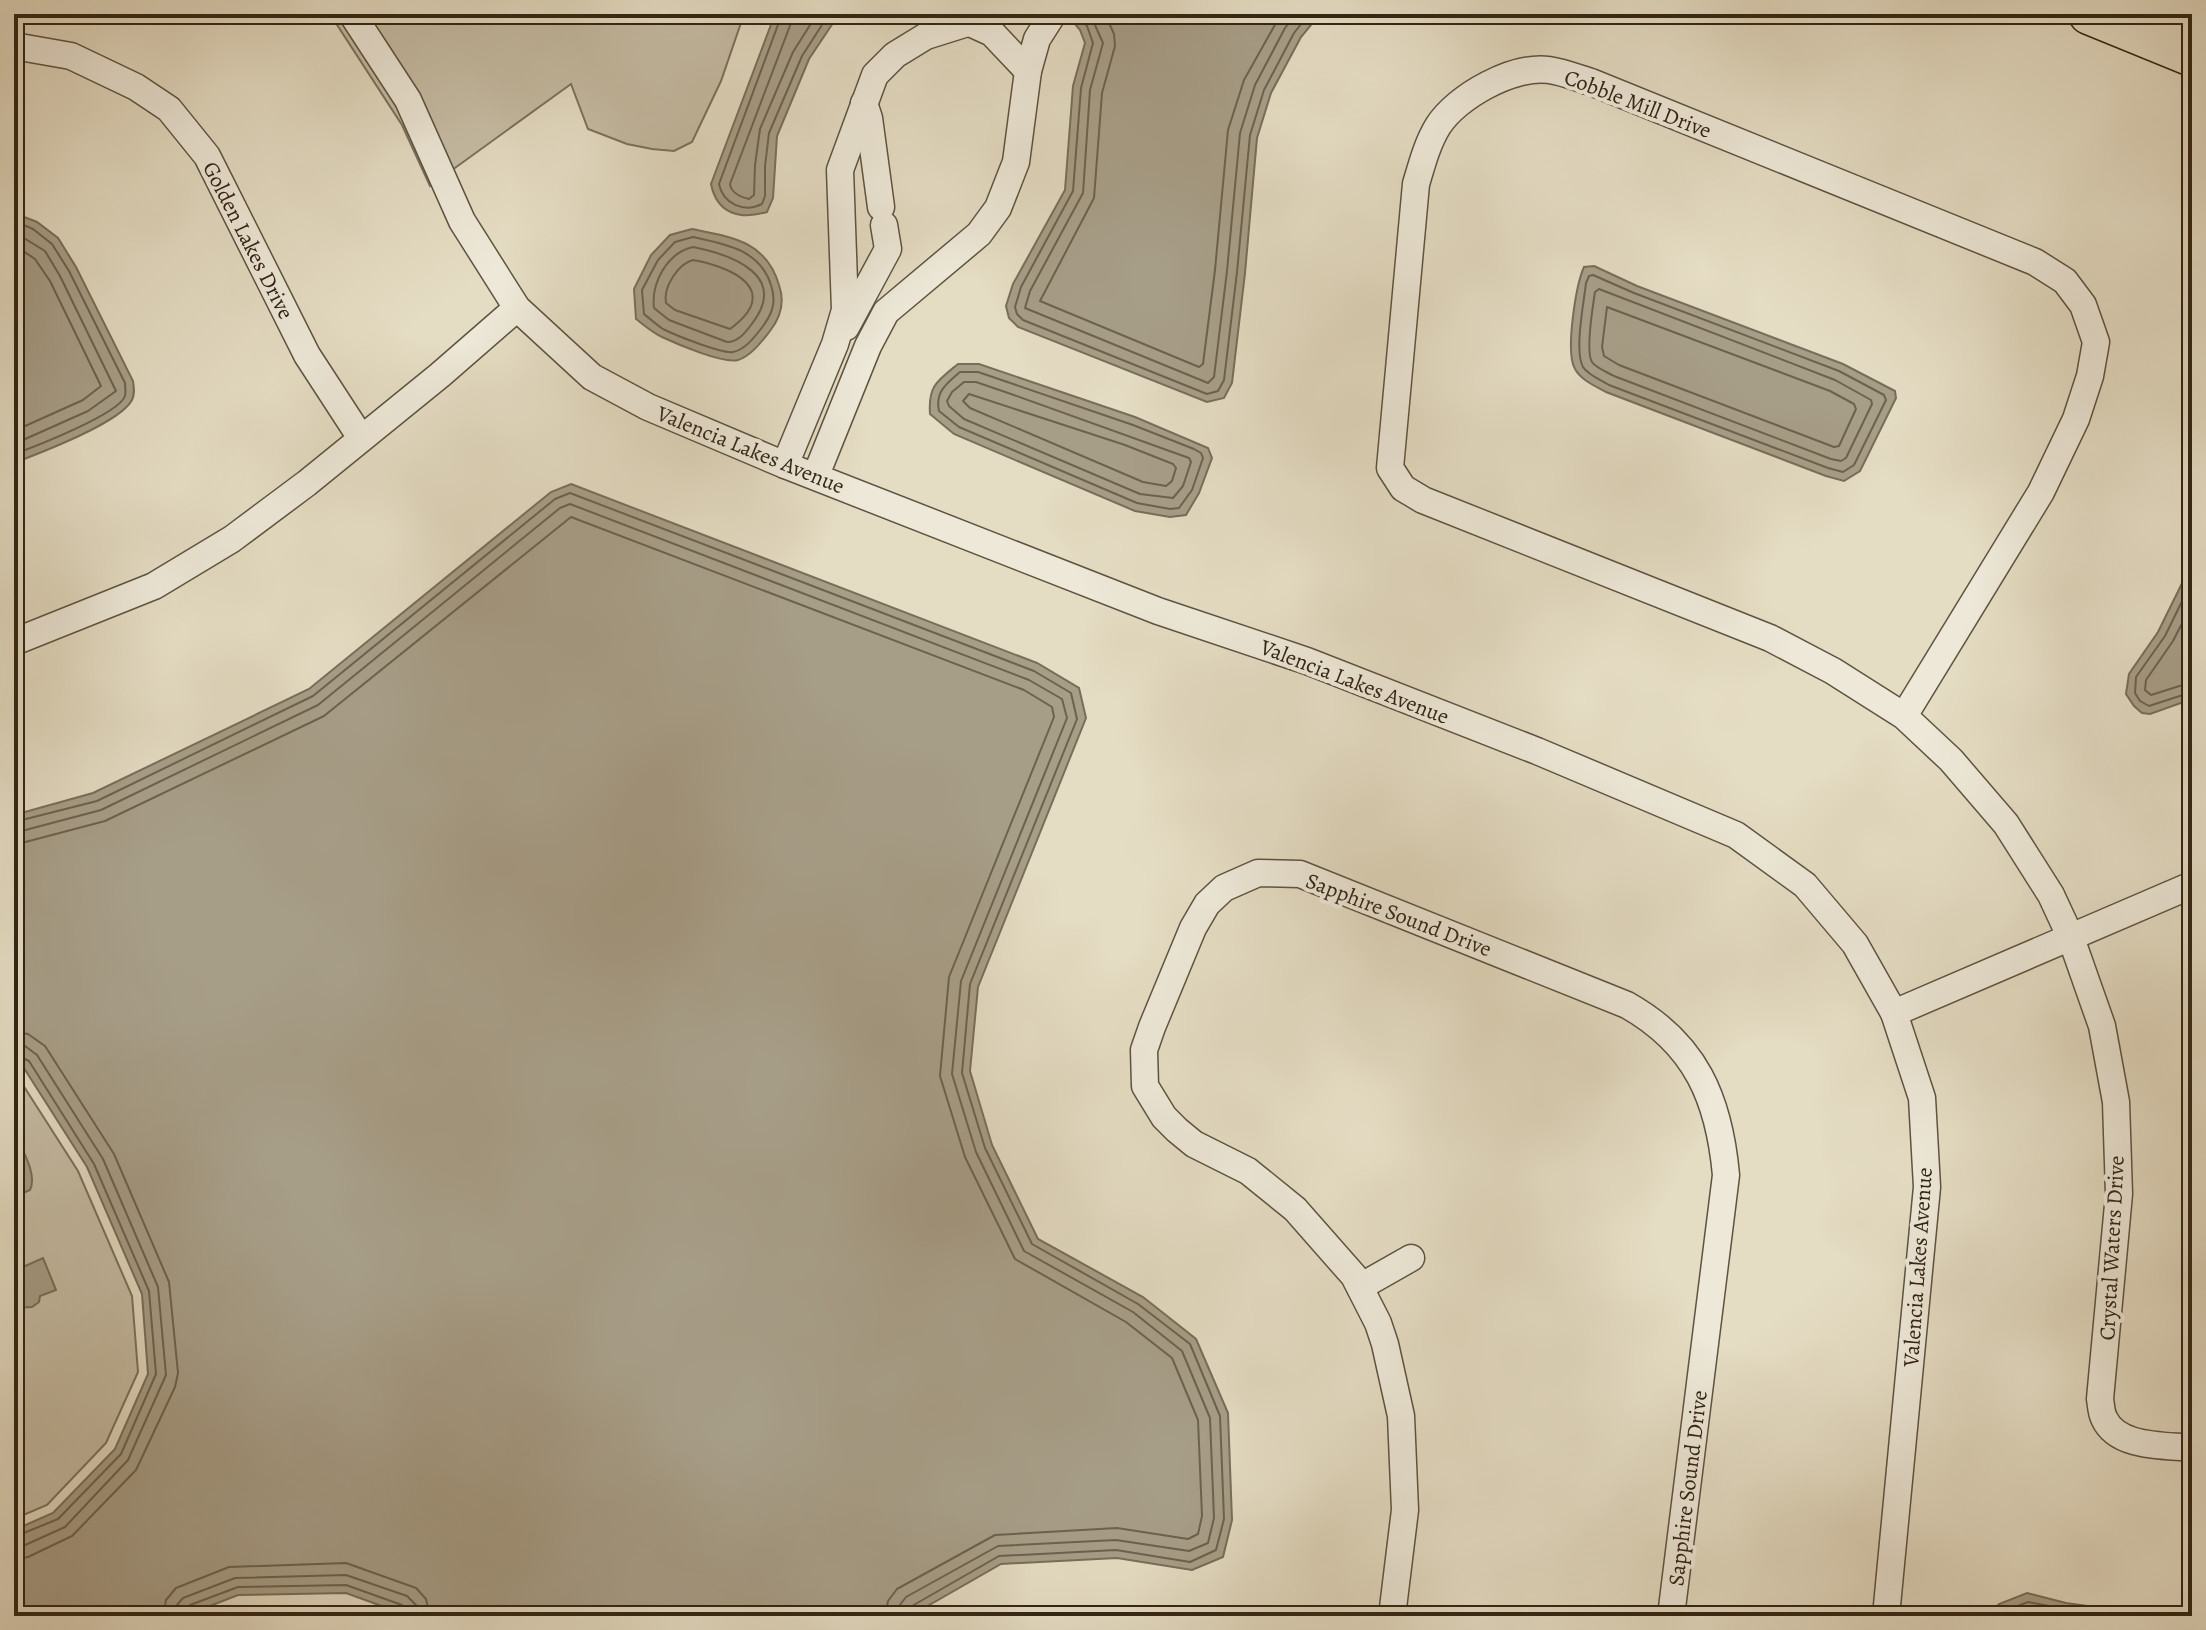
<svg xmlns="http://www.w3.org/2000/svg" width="2206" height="1630" font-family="Alegreya,serif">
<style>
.green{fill:#c6bda5;stroke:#7c715d;stroke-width:2}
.water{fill:#a79e88;stroke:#786e5a;stroke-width:2}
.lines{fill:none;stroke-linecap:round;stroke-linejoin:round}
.shore{stroke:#6c624e;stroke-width:2}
.minor-casing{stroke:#5e5340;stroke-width:29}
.primary-casing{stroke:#322515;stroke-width:43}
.minor{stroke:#ede8d8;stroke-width:26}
.primary{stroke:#e4dcc3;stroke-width:40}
.labels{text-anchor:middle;stroke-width:8;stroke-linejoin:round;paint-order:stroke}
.street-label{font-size:22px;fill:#322515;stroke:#ede8d8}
</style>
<rect width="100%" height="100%" fill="#e4dcc3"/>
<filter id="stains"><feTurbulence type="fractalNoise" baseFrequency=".0025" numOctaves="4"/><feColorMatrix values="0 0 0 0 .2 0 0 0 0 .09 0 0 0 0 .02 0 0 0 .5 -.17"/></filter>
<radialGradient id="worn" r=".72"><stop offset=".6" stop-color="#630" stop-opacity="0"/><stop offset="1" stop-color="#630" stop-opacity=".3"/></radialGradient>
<g class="green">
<polygon points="330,14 744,14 721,81 692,142 674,151 652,149 627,144 588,129 571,84 430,186 402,125"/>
<polygon points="14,1071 78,1171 132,1296 138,1372 106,1443 47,1505 14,1519"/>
</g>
<g class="water">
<path d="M775,14H839L809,59L777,136L773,198L767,212C740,220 717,214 711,184Z"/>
<polygon points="1067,14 1320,14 1301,37 1271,93 1257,138 1245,273 1232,383 1224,398 1207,402 1018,327 1009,318 1006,306 1013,284 1065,190 1073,86 1085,43 1080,30"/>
<path d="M14,213L37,222L58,238L76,267L133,381C134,388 135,394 132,400C120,423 40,453 14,463Z"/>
<path d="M692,229C732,237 766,241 779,285C785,302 781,317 770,331C762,341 751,356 738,360C723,364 677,344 662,337C653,333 644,325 636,319L634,289L651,255L670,235Z"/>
<path d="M1594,266L1637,286L1843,364L1895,391L1896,398L1860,471L1844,481L1826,476L1606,392C1595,386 1581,380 1575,369C1565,352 1576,285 1584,267Z"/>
<path d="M958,364H979L1135,417L1208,448L1212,458L1199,493L1186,515L1170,517L1135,511L954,434L930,414C928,386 937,381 958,364Z"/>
<polygon points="571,484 1037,663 1079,688 1086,718 978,987 970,1071 992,1145 1038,1239 1143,1297 1196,1339 1228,1413 1232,1520 1223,1557 1192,1570 1117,1558 1001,1564 910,1616 409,1616 346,1593 238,1595 184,1616 14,1616 14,1530 53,1513 115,1449 148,1374 142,1294 87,1167 22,1065 14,1060 14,815 93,793 309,689 551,492"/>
<polygon points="2192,563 2192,699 2150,714 2142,713 2134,706 2126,694 2129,674 2158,632"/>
<path d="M14,1132C21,1148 38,1174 30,1190L23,1193L14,1187Z"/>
<polygon points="43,1258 56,1290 40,1296 39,1302 32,1307 14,1308 14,1271"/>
<polygon points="2027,1593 2066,1603 2160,1616 1986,1616 1999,1604"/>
</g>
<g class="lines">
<g class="shore">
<path d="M782,14L719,184C723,204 744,213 762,204L765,196V166L769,133L802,56L829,14"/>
<path d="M792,14L791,23L730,184C731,193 741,197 749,199L754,195L755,165L760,129L793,52L817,14"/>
<polyline points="1077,14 1087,26 1093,43 1081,88 1073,191 1021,287 1015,307 1017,314 1023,320 1207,394 1218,391 1224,380 1237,272 1250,135 1264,90 1294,33 1309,14"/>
<polyline points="1090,14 1103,43 1090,90 1083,193 1030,291 1025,308 1208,383 1214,377 1227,271 1240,133 1255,85 1285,28 1296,14"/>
<polyline points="1105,14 1114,34 1115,46 1102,93 1094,198 1040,301 1199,367 1203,364 1215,270 1228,130 1244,80 1281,14"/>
<path d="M14,221L33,229L52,244L69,271L125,383C125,386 126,393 125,396C119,414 34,447 14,454"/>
<polyline points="14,232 45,251 60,276 116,391 88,411 14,444"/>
<path d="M693,237C726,244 760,250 771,285C777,303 772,315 760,330C753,339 744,350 733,352C722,354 675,335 663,329C657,325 650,319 644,314L642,290L658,260L675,242Z"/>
<polyline points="14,245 35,259 50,281 101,386 83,400 14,431"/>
<path d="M693,247C733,255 790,276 751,325C745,333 738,342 727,342L669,320L654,308C651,283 667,253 693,247Z"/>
<path d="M693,260C732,267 783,290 730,329L675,310L666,303C663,287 678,264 693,260Z"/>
<path d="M1593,275L1634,293L1839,371L1884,395L1886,400L1854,465L1843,472L1828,468L1609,385C1601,380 1588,375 1583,367C1574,351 1584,302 1586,283L1589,276Z"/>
<path d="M1599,289L1835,380L1871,400L1872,404L1846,458L1841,461L1831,459L1614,376C1607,372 1596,368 1592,362C1585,351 1593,306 1595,292Z"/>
<polygon points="1607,307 1830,391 1854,404 1856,409 1839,446 1834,447 1619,365 1604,356 1602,347"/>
<path d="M960,372H978L1133,425L1194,449L1201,453L1203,458L1192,490L1179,508L1170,509L1137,503L959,427L939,411C935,392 946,384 960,372Z"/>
<polygon points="964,382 976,382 1011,394 1189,458 1191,462 1183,486 1173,498 1140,494 964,419 949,406 947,401 952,392"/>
<polygon points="969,394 1125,445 1173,464 1176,468 1172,481 1166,486 1143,482 970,408 963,401"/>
<polyline points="2192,581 2165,636 2136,677 2135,693 2140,701 2149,706 2192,692"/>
<polyline points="2192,604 2173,641 2146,680 2145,690 2151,695 2192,682"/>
<polyline points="14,822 97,801 313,696 555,499 570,493 1034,671 1071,693 1077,719 970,984 962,1073 985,1148 1032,1244 1138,1304 1190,1344 1220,1416 1224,1519 1216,1550 1190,1562 1116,1550 999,1556 912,1606 907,1616"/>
<polyline points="14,833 101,810 318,705 560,508 570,504 1029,680 1062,699 1067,718 961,981 952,1074 976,1152 1024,1251 1133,1312 1182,1351 1210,1418 1214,1518 1208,1543 1189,1551 1116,1540 998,1546 906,1597 899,1606 897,1616"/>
<polyline points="14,845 105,821 324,716 571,517 1024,690 1052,707 1054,717 949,977 940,1076 965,1157 1015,1259 1126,1322 1172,1358 1198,1420 1202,1516 1198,1534 1188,1539 1117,1528 995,1535 897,1589 888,1601 885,1616"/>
<polyline points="14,1032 28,1034 45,1046 114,1154 169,1282 178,1373 175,1387 136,1470 72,1536 28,1557 14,1559"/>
<polyline points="14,1044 25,1046 37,1055 103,1159 158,1287 166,1375 128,1460 65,1527 23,1546 14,1547"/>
<polyline points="14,1054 29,1061 94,1164 149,1291 156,1374 121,1454 58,1519 14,1537"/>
<polyline points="163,1616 166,1600 176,1588 229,1567 346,1563 416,1588 426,1599 430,1616"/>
<polyline points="175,1616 177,1605 183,1598 235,1578 346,1575 407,1596 416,1605 418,1616"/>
<polyline points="185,1616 190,1605 238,1587 346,1585 402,1605 408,1616"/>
<polyline points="1998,1616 2004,1611 2028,1602 2102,1616"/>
</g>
<defs>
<g id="minor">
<polyline points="352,14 408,100 462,221 517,308 592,377 648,407 785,465 1158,611 1307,661 1537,751 1736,835 1805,885 1855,944 1894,1013 1922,1098 1927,1187 1886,1616"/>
<polyline points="970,23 992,33 1028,71"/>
<polyline points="14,46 71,56 136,87 169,109 207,156 307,355 361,438"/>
<polyline points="864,103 869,118 881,207"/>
<polyline points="846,327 888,249 884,225"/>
<polyline points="785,465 835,344 845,310 840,170 875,75 895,55 926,36 996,14"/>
<polyline points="816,475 868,346 886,312 979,234 998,208 1016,162 1028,71 1037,39 1053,14"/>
<polyline points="14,642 154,586 232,539 307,483 440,375 517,308"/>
<path d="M1904,716L2041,492L2076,419L2090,376L2096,342L2083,305L2065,281L2035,262L1591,82C1578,78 1563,72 1549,70C1514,65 1457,96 1438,126C1427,144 1422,164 1416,184L1390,468L1403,488L1423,500L1770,638L1833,671L1904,716L1951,760L2006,824L2051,895L2071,938L2102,1026L2116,1102L2119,1194L2100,1399C2101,1404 2101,1412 2104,1418C2117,1448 2164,1445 2192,1448"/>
<polyline points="1894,1013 2192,885"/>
<polyline points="1360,1287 1411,1258"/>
<path d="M1392,1616L1405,1510L1401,1416L1385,1344L1378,1323L1354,1276L1295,1209L1248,1171L1194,1144L1177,1130L1164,1117L1145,1086L1144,1050L1152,1027L1193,928L1207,904L1224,888L1258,873L1300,874L1627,1005C1696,1044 1719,1099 1726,1175L1671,1616"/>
</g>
<g id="primary">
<polyline points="2089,14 2192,56"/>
<polyline points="2174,14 2192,21"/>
</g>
</defs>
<use href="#minor" class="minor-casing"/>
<use href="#primary" class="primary-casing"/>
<use href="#minor" class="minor"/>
<use href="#primary" class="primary"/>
</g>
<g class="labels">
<g class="street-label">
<text transform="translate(1638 103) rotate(21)" y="8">Cobble Mill Drive</text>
<text transform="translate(249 240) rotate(63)" y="8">Golden Lakes Drive</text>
<text transform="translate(751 449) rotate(22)" y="8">Valencia Lakes Avenue</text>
<text transform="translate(1355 681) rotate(21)" y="8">Valencia Lakes Avenue</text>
<text transform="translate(1399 914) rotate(21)" y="8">Sapphire Sound Drive</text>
<text transform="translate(2111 1248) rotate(-87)" y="8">Crystal Waters Drive</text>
<text transform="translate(1917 1267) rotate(-86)" y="8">Valencia Lakes Avenue</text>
<text transform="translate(1687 1488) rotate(-83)" y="8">Sapphire Sound Drive</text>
</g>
</g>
<rect width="2206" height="1630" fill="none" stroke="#e4dcc3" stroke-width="48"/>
<rect x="16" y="16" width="2174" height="1598" fill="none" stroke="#322515" stroke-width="4"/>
<rect x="24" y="24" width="2158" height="1582" fill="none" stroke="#322515" stroke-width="2"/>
<rect width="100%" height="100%" filter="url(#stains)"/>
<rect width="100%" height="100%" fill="url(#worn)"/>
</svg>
